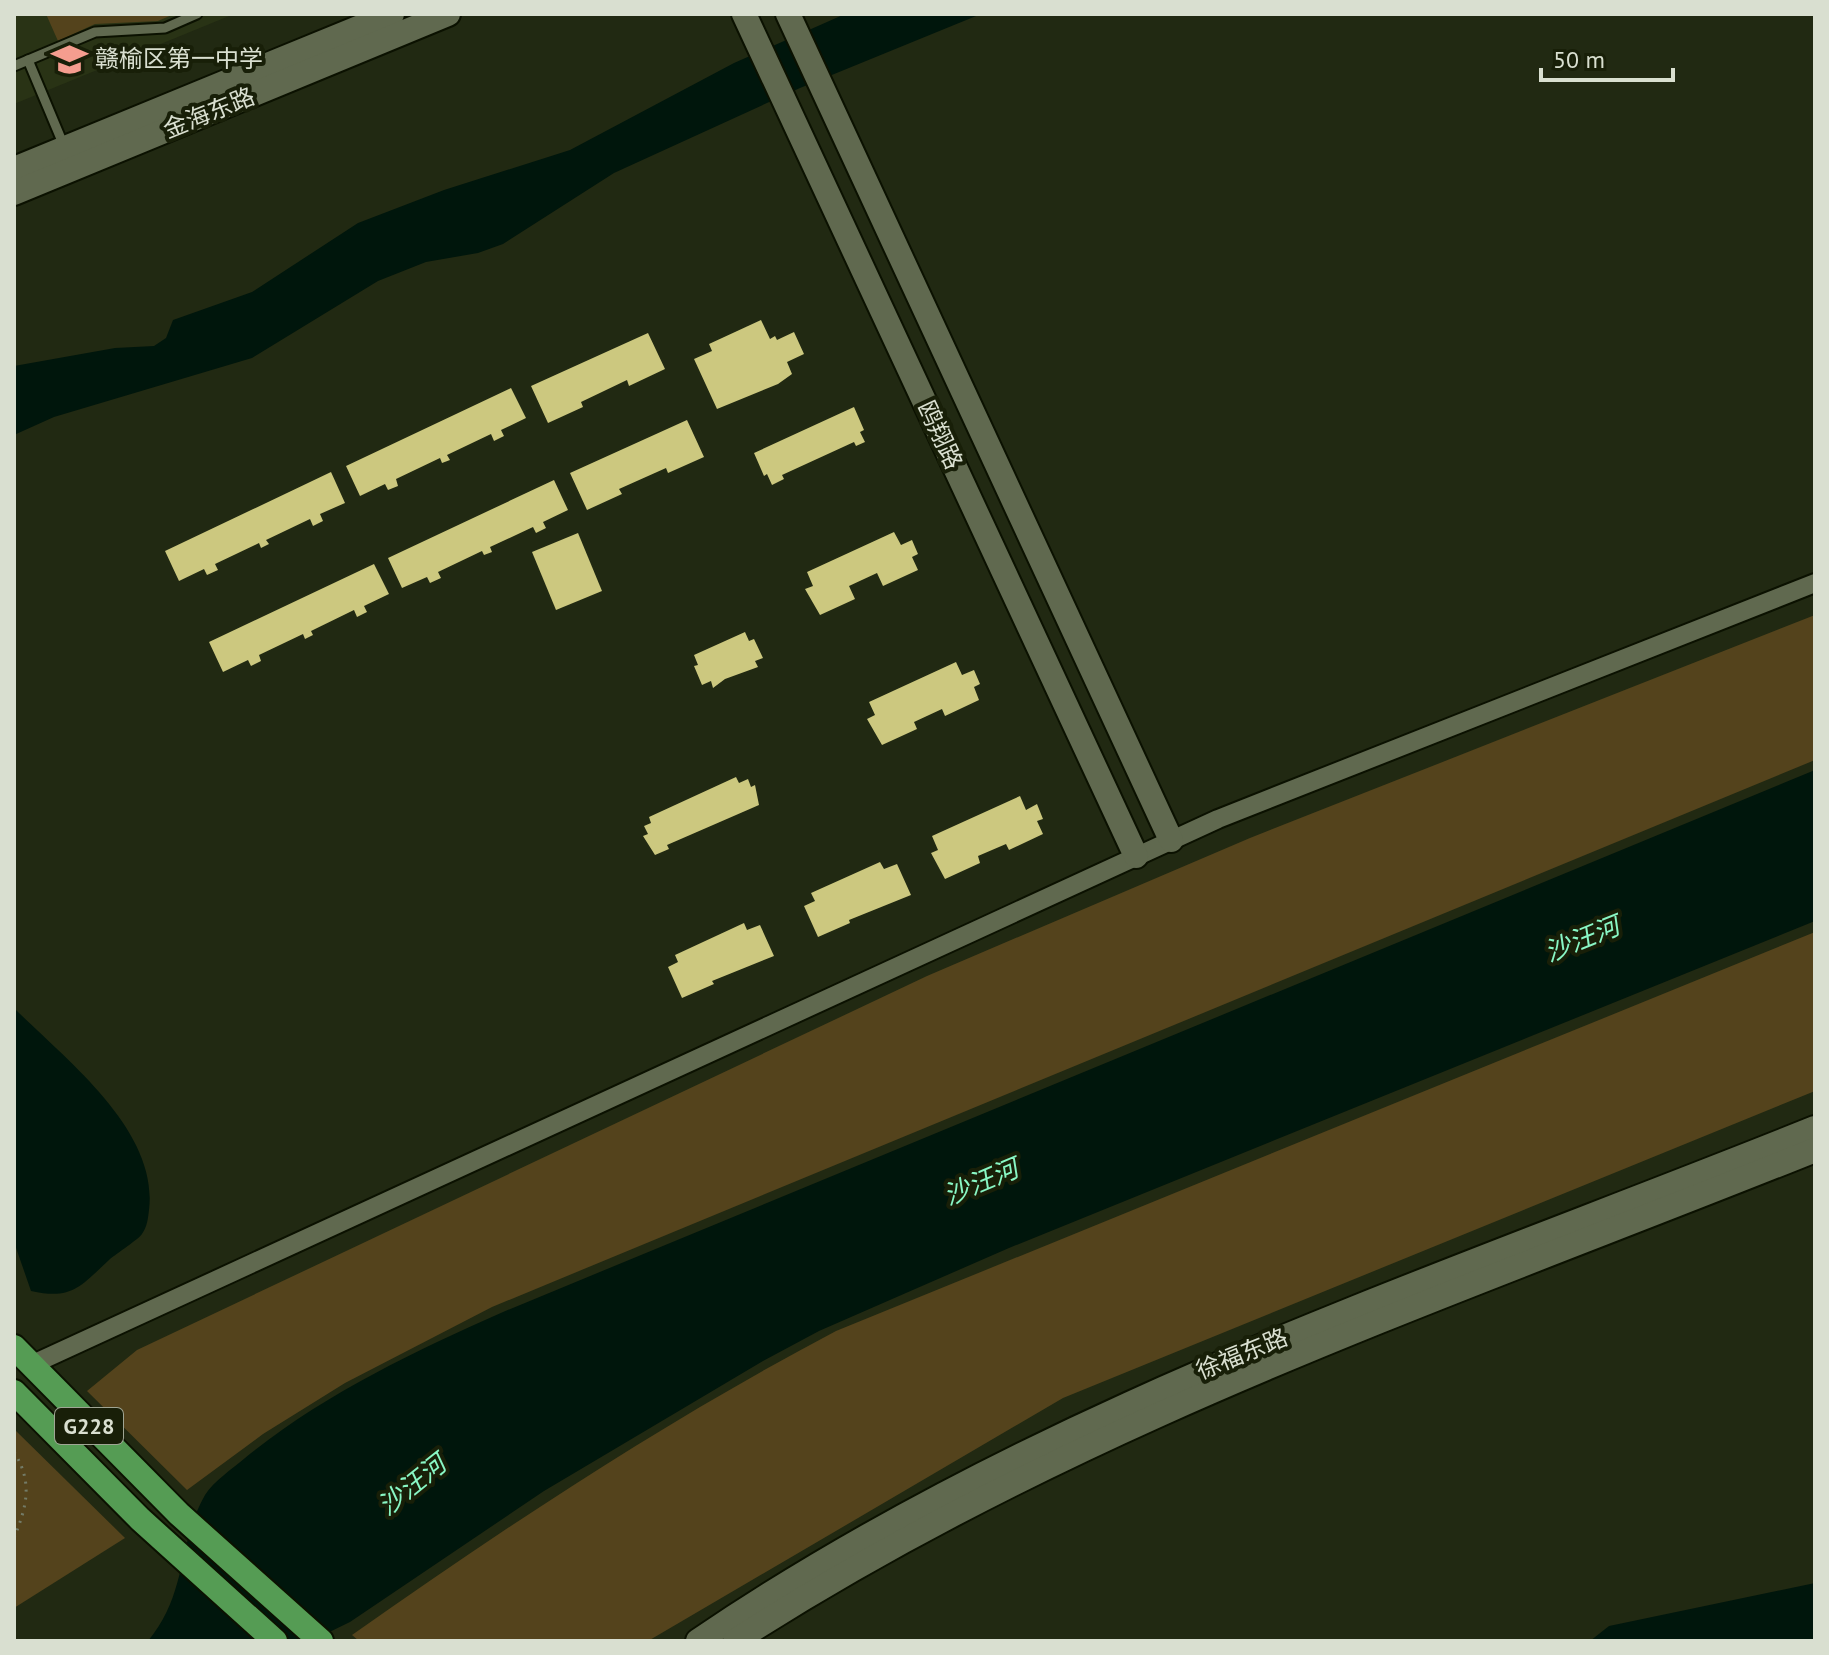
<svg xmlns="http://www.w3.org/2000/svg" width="1829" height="1655" font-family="'PT Sans','Noto Sans SC',sans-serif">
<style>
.built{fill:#293315}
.green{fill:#54431c}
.water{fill:#00160c}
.building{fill:#ccc87f}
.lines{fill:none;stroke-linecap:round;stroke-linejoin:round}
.lane-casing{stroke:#0b1100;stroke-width:13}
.street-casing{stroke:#0b1100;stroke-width:22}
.secondary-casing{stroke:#0b1100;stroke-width:28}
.highway-casing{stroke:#0b1100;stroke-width:28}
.path{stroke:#737b67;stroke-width:3;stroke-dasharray:2 6;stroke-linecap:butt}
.lane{stroke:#60694f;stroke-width:9}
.street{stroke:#60694f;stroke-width:18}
.secondary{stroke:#60694f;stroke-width:24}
.highway{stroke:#559c54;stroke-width:24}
.labels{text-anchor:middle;stroke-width:8;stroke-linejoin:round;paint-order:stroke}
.shield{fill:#181f08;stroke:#9fa594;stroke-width:2}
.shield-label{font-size:22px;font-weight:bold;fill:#d9dfd0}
.poi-label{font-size:24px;fill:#d9dfd0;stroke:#181f08;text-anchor:start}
.street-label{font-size:24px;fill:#d9dfd0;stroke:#181f08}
.water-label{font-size:26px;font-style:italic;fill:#89f7c5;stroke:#181f08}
</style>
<rect width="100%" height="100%" fill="#212912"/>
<polygon class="built" points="14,14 234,14 14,104"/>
<g class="green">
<polygon points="46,14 174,14 158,21 95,24 58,41"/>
<polygon points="1815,615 1815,760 492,1307 345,1383 263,1434 187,1490 87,1391 137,1350 927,976 1250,838"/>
<path d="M1815,932V1091L1063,1398L648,1641H359L352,1635C508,1525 667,1420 836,1331Z"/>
<polygon points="14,1429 125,1538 14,1608"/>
</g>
<g class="water">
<polygon points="845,14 981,14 800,88 614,173 503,244 478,253 426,262 378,281 252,358 54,417 14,435 14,366 115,348 154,346 166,338 173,320 252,292 358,223 444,190 570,150 734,63"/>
<path d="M1815,770V921L1009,1248L819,1331L763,1361L544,1491L350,1622L311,1641H148C188,1593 177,1544 205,1495C214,1481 232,1469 245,1458C322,1395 413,1352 503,1312Z"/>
<path d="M14,1008C65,1059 159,1130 149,1210C148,1219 147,1227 142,1234C139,1239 117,1253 109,1260C80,1287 72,1300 31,1291L14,1242Z"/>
<polygon points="1815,1583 1815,1641 1590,1641 1609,1626"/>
</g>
<g class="building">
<polygon points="761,320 770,339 775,336 777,340 794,332 804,354 787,362 792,374 778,384 717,409 694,359 712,351 709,344"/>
<polygon points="648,333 665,369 629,386 627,380 581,402 583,407 548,423 531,386"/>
<polygon points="511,388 526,418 501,430 504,436 494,441 491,434 447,455 450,460 442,463 440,458 396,479 398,486 388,490 385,484 360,496 346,466"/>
<polygon points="854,407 864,430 860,432 865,442 856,446 854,442 782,475 784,479 772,485 767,474 764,476 754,453"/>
<polygon points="687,420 704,457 668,473 666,468 619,489 622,494 587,510 570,473"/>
<polygon points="331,472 345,503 320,514 323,521 313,526 310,519 266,540 269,544 261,548 259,543 215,564 218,570 207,575 204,569 179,581 165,551"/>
<polygon points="554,480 568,510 543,522 546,528 536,533 533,527 490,547 492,552 484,555 482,551 438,572 441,578 430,583 427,577 402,588 388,558"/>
<polygon points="894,532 901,545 912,540 918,554 912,557 918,570 883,586 877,573 849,586 855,599 820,615 805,589 813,586 807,572"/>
<polygon points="578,533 602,591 556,610 532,552"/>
<polygon points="374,564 389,594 364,606 367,612 357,617 354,610 311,631 313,635 305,639 303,634 259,655 261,661 251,666 248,660 223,672 209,642"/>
<polygon points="745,632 749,641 754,639 763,658 755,661 758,667 725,679 713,688 711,681 702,685 694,666 698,665 694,655"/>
<polygon points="956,662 962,675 974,670 980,684 974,687 979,700 945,716 942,709 914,722 917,729 882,745 867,719 875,715 869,702"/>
<polygon points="736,777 739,783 748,779 751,787 755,785 759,805 667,845 669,849 655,855 643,836 648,834 644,826 651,823 649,817"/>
<polygon points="1020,796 1026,810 1037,804 1043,819 1037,821 1043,834 1009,850 1006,844 978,856 980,863 945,879 931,853 938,850 932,836"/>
<polygon points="880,862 884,869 897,864 911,895 849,920 850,923 818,937 804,906 815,901 811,893"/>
<polygon points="744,923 747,930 760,925 774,956 712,981 714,984 682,998 668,967 678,962 675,955"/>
</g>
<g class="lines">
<defs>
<g id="lane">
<polyline points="28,60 64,146"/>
<polyline points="14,66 95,32 165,28 197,14"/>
</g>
<polyline id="street" points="31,1365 1218,819 1815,583"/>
<g id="secondary">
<polyline points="744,14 1136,856"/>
<polyline points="788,14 1171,840"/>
<polyline points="14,169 392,14"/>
<polyline points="14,193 448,14"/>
<path d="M698,1641C1040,1408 1435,1281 1815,1128"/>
<path d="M735,1641C1074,1422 1444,1299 1815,1150"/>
</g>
<g id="highway">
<polyline points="14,1347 179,1514 321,1641"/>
<polyline points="14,1392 140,1519 275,1641"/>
</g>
</defs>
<use href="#lane" class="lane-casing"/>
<use href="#street" class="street-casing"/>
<use href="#secondary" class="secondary-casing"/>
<use href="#highway" class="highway-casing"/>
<path class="path" d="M14,1452C33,1482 27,1506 14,1538"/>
<use href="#lane" class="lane"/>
<use href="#street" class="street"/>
<use href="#secondary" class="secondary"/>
<use href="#highway" class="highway"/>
</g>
<defs>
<symbol id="school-bare" viewBox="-9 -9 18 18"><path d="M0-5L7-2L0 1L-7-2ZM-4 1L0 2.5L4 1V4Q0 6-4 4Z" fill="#f59d8f" stroke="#181f08" stroke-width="2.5" paint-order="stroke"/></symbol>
</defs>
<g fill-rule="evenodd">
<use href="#school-bare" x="44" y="34" width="51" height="51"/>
</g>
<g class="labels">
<rect class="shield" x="55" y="1408" width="68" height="36" rx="6"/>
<g class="shield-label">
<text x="89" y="1434">G228</text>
</g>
<g class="poi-label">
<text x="95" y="67">赣榆区第一中学</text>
</g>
<g class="street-label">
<text transform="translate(209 113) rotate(-22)" y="8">金海东路</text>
<text transform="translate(940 435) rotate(65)" y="8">鸥翔路</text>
<text transform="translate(1242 1354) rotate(-22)" y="8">徐福东路</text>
</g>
<g class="water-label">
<text transform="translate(1582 939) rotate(-22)" y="9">沙汪河</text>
<text transform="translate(981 1182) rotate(-23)" y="9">沙汪河</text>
<text transform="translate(412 1485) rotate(-39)" y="9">沙汪河</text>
</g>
</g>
<rect width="1829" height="1655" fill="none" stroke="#d9dfd0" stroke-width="32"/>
<path d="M1541 68v12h132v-12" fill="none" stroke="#d9dfd0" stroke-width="4"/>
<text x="1553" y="68" font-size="24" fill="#d9dfd0" stroke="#181f08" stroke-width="6" paint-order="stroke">50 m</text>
</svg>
